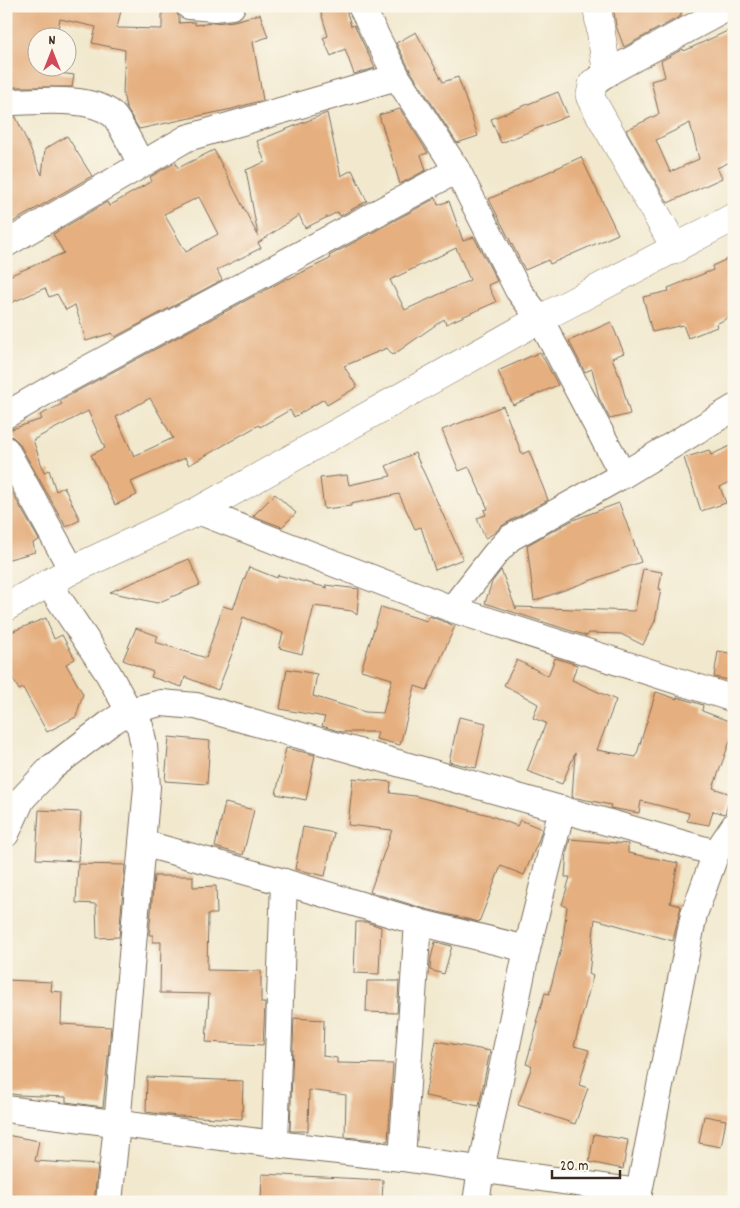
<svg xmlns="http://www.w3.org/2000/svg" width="740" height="1208" font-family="Dekko,sans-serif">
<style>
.building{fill:#e5af7f;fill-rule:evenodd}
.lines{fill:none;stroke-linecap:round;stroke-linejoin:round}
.street-casing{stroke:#7b6c5b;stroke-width:28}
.secondary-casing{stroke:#7b6c5b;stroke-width:29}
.street{stroke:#fff;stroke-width:26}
.secondary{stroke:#fff;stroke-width:28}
</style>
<rect width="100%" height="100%" fill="#fbf7ec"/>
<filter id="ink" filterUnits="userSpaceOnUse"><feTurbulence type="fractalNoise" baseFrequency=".02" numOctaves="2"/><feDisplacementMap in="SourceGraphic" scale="10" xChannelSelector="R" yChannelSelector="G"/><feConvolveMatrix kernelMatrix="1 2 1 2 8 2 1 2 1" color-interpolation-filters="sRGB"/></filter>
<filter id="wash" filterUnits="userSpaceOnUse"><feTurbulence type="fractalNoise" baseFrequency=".0096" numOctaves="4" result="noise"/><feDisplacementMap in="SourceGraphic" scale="20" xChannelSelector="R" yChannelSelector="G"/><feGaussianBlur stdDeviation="1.12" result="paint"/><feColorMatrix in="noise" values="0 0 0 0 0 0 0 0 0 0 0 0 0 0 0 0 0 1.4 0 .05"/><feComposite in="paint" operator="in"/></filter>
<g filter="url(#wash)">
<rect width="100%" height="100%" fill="#f1e8cd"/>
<g id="blocks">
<g class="building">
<polygon points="6,6 122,6 117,28 162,29 162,11 175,11 179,17 179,23 195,22 195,25 234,21 260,14 268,37 253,42 263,100 232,109 139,129 126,107 123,93 125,50 92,43 96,27 60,19 56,38 38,38 38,68 60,68 59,73 74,75 72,87 6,87"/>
<polygon points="319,6 345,6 351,26 354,25 375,68 354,74 345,49 331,56 323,38 328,36"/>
<polygon points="613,6 681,6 681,16 624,47 616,26"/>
<path d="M734,28V160L717,168L722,178L668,203L626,130L659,114L651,81L665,77L661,61L683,49L684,51ZM690,123L699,159L670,172L656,140Z"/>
<polygon points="416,32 443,82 458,77 478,136 457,143 410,70 396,43"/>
<polygon points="558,92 568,116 501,143 491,119"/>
<polygon points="400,109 428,153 421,155 426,170 400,184 379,115"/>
<path d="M327,113L341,176L352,170L367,201L340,216L338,212L305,228L299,215L258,243L261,248L217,270L222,280L115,337L112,333L86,341L75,305L66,310L57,294L49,297L45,288L6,305V277L64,253L53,234L107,202L109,206L152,181L150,177L167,167L176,163L178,168L214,150L258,236L246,170L265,162L257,141ZM199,197L218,234L186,252L164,214Z"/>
<polygon points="6,117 16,117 42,175 45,149 67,136 92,176 6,226"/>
<polygon points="581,157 618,234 550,264 548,260 525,270 489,199"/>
<path d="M436,198L438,205L449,201L463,241L474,237L497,281L488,285L496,302L446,324L444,319L393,355L387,348L344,366L357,387L327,405L324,399L294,417L290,410L260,427L259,425L189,465L185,458L131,482L137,495L115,505L91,455L105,448L88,411L33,440L44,472L49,470L56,491L64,487L80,520L66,527L19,443L13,437L6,435V431L42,419L40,415L62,404L60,401L66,397L288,278V279L330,259L329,256ZM456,248L470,280L405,310L390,280ZM150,398L173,438L134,456L116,417Z"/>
<polygon points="734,256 734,315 716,324 717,327 688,338 683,325 652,332 643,297 669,291 668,288 713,270 712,266"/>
<polygon points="611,322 624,353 612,358 620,378 630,414 610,419 599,398 592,369 585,372 569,341"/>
<polygon points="540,352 558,385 513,405 498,371"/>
<polygon points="503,406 522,454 529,451 548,500 503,525 493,534 485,538 477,518 486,515 484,510 488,509 469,467 459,471 442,430"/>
<polygon points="734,444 734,480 720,487 726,503 701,511 684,458 709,450 711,455"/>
<polygon points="415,453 463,559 435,570 421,527 415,529 399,494 351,504 351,506 324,509 320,478 347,475 349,485 391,476 386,466"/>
<polygon points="6,482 39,540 33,543 35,552 6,560"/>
<polygon points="275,494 296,513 282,527 253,516"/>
<polygon points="619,503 641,562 534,601 527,545 573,520"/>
<polygon points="189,559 200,585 157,603 110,592"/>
<polygon points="249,567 277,578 278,575 328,588 325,585 359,589 357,615 352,611 314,606 302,654 279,648 283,633 243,617 233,651 218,690 185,677 182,687 151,677 153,672 123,660 136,628 158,636 155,642 206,658 223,606 233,609"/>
<polygon points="643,569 662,572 659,589 661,589 655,621 643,645 621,634 589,633 587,636 485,603 492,582 501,570 516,609 516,607 635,611"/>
<polygon points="381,607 427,621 429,616 455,626 427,690 415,686 400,745 376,739 378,732 342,732 322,726 325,717 280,709 287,669 317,674 313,696 365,712 383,713 392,679 361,670"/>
<polygon points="46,618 54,639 62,635 75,659 66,664 83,694 76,717 47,732 23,688 19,690 6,666 6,634"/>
<polygon points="718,651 734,654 734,681 714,677"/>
<polygon points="555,658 577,665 572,680 616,700 597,750 636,757 656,692 677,699 677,697 703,705 702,711 734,723 734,730 713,788 731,794 725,814 713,811 709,825 687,821 689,813 641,801 639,813 610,808 611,805 572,797 575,753 562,784 527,771 546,723 533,718 538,704 504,685 517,660 548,676"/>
<polygon points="459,717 486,723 476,768 449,762"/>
<polygon points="169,737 210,741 207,784 165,781"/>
<polygon points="286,748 315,755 306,800 276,794"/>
<polygon points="353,778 391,782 390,793 415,796 489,815 517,826 520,820 542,829 538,842 524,875 501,866 479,922 422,908 370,892 392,830 348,825"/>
<polygon points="225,803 254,810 243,855 215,847"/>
<polygon points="39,810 81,812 78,861 36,859"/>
<polygon points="303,827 334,833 325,876 295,869"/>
<polygon points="570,839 628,844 628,853 678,863 670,903 681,906 673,941 595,919 589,974 593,976 574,1046 589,1050 579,1085 588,1088 575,1124 518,1105 532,1066 526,1064 538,1023 536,1022 545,993 549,994 562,945 567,907 562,905 570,877 565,877 567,851"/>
<polygon points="78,864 125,865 119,937 97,938 96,904 76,903"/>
<polygon points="154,876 193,876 193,887 216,886 217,914 208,914 207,970 261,971 261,1003 265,1003 263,1045 206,1042 209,994 160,993 161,942 153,942 153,935 149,935"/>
<polygon points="356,922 366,922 381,927 379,974 354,973"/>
<polygon points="435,942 452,946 444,974 430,970 431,958"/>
<polygon points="7,980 52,982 51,991 62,992 61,1024 111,1027 103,1107 66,1102 66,1097 18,1095 6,1093"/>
<polygon points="367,981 399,981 397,1013 366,1012"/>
<polygon points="294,1018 324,1020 323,1056 337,1058 337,1063 393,1064 388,1141 345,1137 346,1095 309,1090 308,1131 290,1131"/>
<polygon points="436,1041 490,1051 479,1106 425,1096"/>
<polygon points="147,1077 243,1081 242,1119 177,1116 146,1112"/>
<polygon points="704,1116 726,1120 721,1147 699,1143"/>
<polygon points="594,1134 628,1140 623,1169 589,1162"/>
<polygon points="6,1135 39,1141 35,1161 98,1165 94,1202 6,1202"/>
<polygon points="262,1174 383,1180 382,1202 261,1202"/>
</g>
</g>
</g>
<g filter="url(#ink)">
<use href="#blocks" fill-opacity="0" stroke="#7b6c5b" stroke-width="1"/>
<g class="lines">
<defs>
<g id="street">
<polyline points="189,6 214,8 232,6"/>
<polyline points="593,83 607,73 731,6"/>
<path d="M6,102C36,102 88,95 112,114C118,118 136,155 141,164"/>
<polyline points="457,170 518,290 540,319 623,475"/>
<polyline points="6,244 187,138 397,77"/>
<polyline points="6,415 59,384 457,170 397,77 361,6"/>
<polyline points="6,450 72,570"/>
<polyline points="198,511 452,609 734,699"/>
<polyline points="49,584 108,673 129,711 140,726 144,746 147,787 117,1124 109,1202"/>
<polyline points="452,609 496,553 510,538 623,475 734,408"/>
<polyline points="6,834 22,799 51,768 110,723 129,711 161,703 196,706 716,853"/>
<polyline points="142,843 284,882 418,922 527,949"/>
<polyline points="6,1109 275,1144 402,1158 639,1192"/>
<polyline points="275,1144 284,882"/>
<polyline points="402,1158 418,922"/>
<polyline points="476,1202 481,1170 527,949 562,809"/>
<polyline points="637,1202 694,914 716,853 734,826"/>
</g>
<g id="secondary">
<polyline points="597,6 607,73"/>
<polyline points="593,83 590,97 676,249"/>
<polyline points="6,607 72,570 198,511 540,319 734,217"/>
</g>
</defs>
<use href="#street" class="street-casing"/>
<use href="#secondary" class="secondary-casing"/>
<use href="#street" class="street"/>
<use href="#secondary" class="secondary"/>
</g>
</g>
<rect width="740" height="1208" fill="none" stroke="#fbf7ec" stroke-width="25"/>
<g transform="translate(52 52)"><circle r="24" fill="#fbf7ec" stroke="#aea59a"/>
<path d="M0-4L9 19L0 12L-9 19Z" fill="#d1495b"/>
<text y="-8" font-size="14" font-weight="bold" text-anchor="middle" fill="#3b2a1e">N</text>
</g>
<path d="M552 1170v8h68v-8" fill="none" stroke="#3b2a1e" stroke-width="2.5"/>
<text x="560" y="1170" font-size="15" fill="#3b2a1e" stroke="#fbf7ec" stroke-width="4" paint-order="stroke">20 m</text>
</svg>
